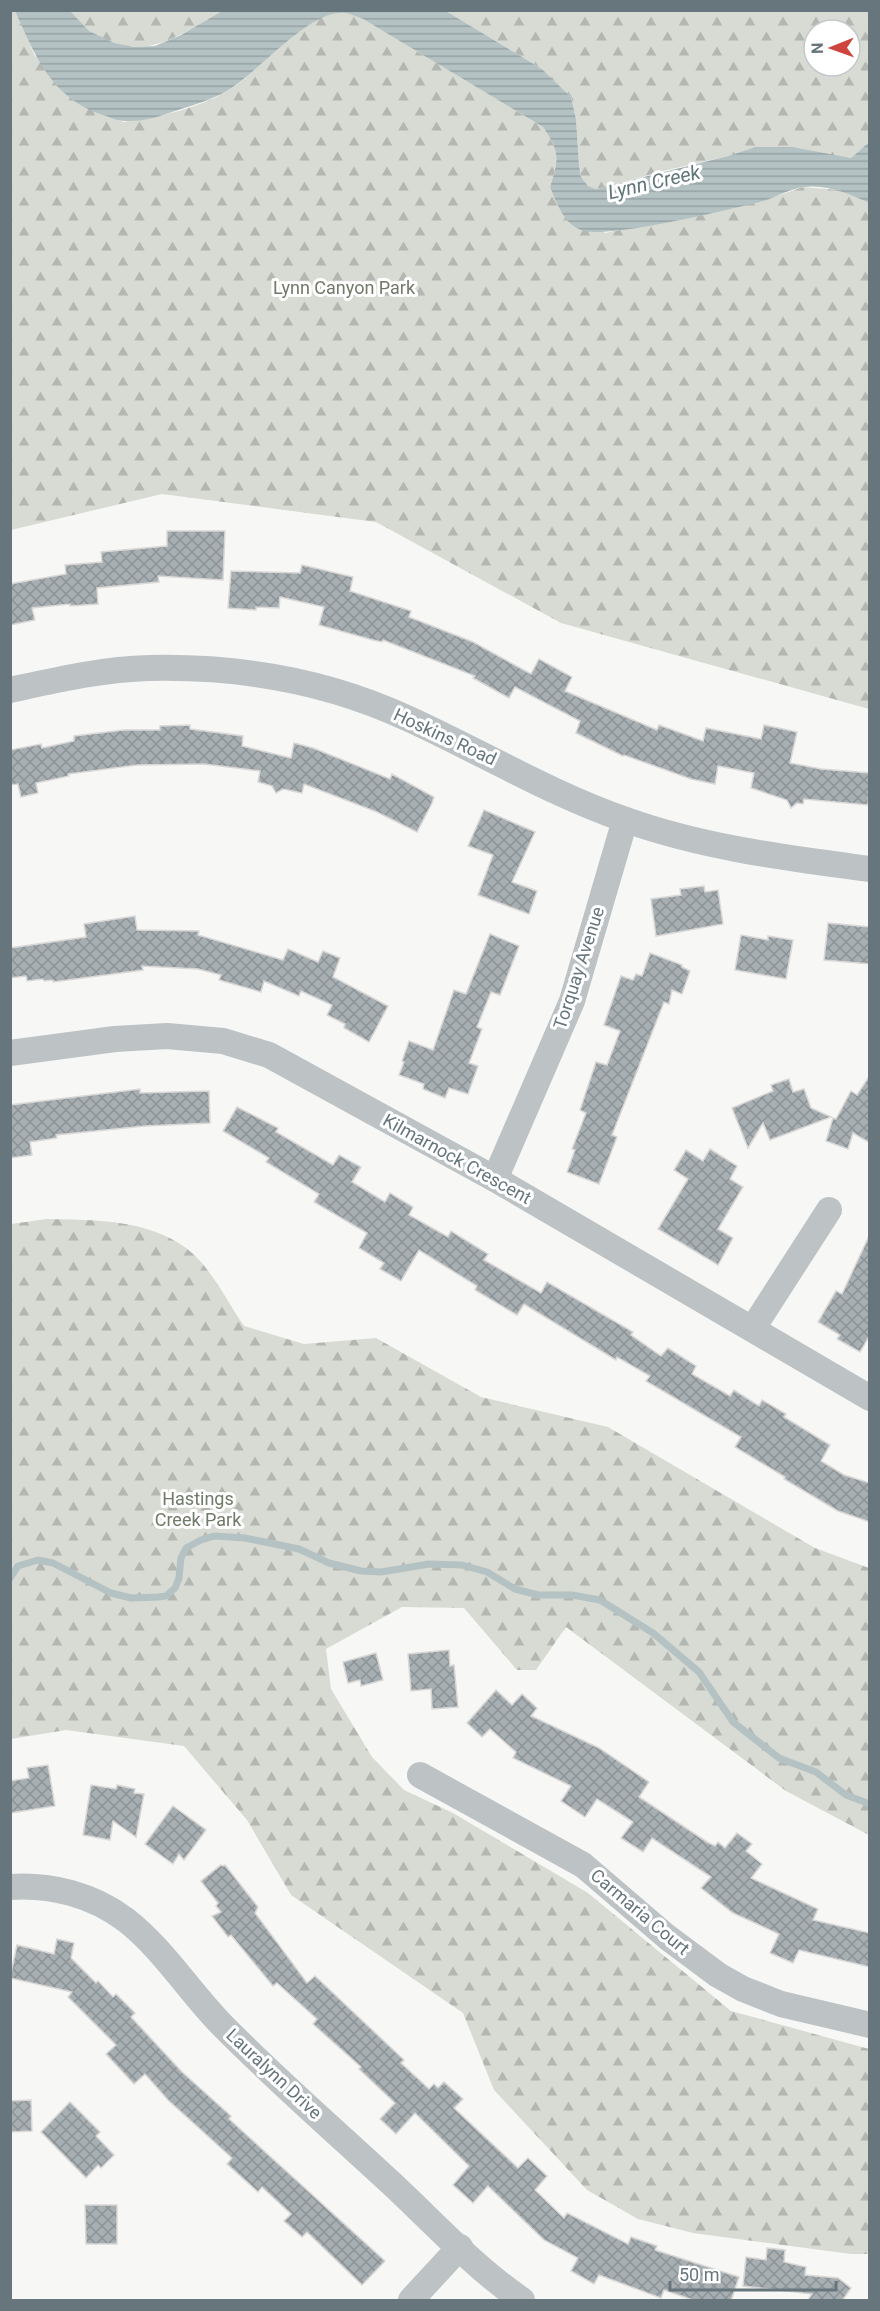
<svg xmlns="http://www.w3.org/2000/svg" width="880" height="2311" font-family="Roboto,sans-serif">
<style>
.forest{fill:url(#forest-firs);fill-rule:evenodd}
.water{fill:url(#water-rules)}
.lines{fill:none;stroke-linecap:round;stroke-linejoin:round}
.stream{stroke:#b4c2c3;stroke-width:7}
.building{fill:url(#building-cross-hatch);stroke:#d9d8d7;stroke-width:1.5}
.minor{stroke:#bdc2c4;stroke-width:26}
.labels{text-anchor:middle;stroke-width:6;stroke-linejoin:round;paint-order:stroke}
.park-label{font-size:18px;fill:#6f7a68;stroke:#fff}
.street-label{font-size:18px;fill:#66767c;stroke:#fff}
.water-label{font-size:20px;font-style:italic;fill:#607577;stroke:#fff}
</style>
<defs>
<pattern id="forest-firs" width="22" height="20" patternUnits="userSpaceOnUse" patternTransform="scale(1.5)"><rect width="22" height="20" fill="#d8dbd4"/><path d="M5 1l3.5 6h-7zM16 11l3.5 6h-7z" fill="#b3b6b1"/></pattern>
<pattern id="water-rules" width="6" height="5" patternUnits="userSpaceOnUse" patternTransform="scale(1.5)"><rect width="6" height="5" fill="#b4c2c3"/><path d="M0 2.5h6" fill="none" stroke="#96a2a3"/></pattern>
<pattern id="building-cross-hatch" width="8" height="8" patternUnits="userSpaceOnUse" patternTransform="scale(1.5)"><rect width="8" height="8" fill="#a7afb3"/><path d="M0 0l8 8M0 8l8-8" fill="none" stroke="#8c9397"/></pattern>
</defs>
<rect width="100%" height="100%" fill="#f7f7f5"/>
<g class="forest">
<path d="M10,11H15L35,56L123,122C160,117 201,108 232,88C263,68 308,9 345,13C351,14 357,17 363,19L543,127C560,152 559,159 550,187L605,233L762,201L803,187L838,190L869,203V709L561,623L376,522L162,494L11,530Z"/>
<path d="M446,11H869V142L851,158L755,147L728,156L659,172L610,186L596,189L588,186L581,177L579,165L576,119L571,97L542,69ZM814,30H850V66H814Z"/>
<path d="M70,12V11H222C177,37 141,65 90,32C82,27 76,18 70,12Z"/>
<path d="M47,1219C93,1220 147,1219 186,1248C211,1267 226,1300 244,1326L304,1344L376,1338L481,1397L608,1427L815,1548L869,1568V1835L786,1791L566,1627L536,1670H517L464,1608L402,1607L326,1649L331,1689L372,1757L404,1790L453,1813L588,1893L731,2011L869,2049V2254H851L693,2233L638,2219L587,2190L494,2090L463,2013L291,1895L247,1820L184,1746L66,1730L11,1739V1224Z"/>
</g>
<path class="water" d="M15,11H70L89,31L114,43L134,47L155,46L181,35L222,11H446L542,69L571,97L576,119L579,165L581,177L588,186L596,189L728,156L755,147H792L851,158L869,142V203C849,194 827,184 804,187C789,189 775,198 760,202C730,209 605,240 581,230C563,223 557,203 550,187C559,159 560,152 543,127L363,19C357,17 351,14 345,13C311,9 262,68 233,87C217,98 197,104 178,110C161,116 143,122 125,121C118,121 109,117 103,115C52,99 35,56 15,11Z"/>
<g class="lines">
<polyline class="stream" points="10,1578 18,1566 38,1560 53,1563 111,1593 131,1598 158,1597 166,1596 175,1588 179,1578 181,1558 186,1548 201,1540 214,1536 245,1538 299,1549 329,1563 361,1571 381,1572 429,1564 462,1565 487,1572 515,1589 538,1595 572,1595 600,1600 653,1633 699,1672 733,1722 779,1758 816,1772 846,1795 870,1804"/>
</g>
<g class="building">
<polygon points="167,531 225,531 223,580 158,576 159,582 97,588 98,604 70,606 70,604 32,608 35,620 10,625 10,584 66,574 65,565 102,562 101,552 167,546"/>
<polygon points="302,565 353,577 350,591 411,611 409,617 473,642 531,674 539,659 572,677 565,691 657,730 659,725 703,741 706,728 761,739 764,725 797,732 790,763 821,769 870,773 868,805 804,799 803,804 797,803 791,808 787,800 751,788 754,773 718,766 715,784 691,779 624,755 623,756 576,733 580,721 515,687 509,698 473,678 475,676 383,640 382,642 373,640 319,625 324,607 280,597 279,608 256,607 256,610 228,608 231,571 300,573"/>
<polygon points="190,725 190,729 243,736 242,746 291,758 294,743 313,748 390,779 392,774 434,797 432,803 417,832 377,812 304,784 302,793 283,789 276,793 272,786 258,782 260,771 204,764 137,765 68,774 69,776 36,783 38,793 21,797 18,784 10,785 10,750 41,744 42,748 74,741 74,736 124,730 160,730 160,726"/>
<polygon points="484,810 535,832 512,882 537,891 529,914 478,895 493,855 468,846"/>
<polygon points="704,886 705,892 718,890 723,924 656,936 651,899 681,895 680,889"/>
<polygon points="135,916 137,930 199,931 198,935 283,960 288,949 318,962 323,951 340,958 333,977 388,1006 369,1042 344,1028 345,1024 327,1015 332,1005 301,991 299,996 264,981 261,992 219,980 221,975 198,969 142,966 143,970 53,982 53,980 44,981 43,979 27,981 26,976 10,978 10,948 86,937 84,924"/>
<polygon points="828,923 870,927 870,964 824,960"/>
<polygon points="490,934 519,946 500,995 491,992 477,1027 482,1029 469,1063 478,1066 468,1094 449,1088 445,1098 423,1089 424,1084 399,1075 404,1062 402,1061 409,1041 433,1050 454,990 466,994"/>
<polygon points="741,935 768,940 768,936 793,940 786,979 735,970"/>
<polygon points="650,953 682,965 682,967 690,971 682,994 672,990 669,1004 664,1002 612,1135 617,1137 599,1184 567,1172 575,1150 572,1149 586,1113 580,1110 596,1062 607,1065 620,1031 604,1025 621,976 633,980 636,974 642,976"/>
<polygon points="870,1075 870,1143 853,1133 848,1149 826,1141 833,1118 836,1119 851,1091 857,1095"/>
<polygon points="789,1079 793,1092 804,1089 811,1108 831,1117 770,1140 763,1123 748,1148 732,1108 773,1091 771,1085"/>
<polygon points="140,1089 140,1093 209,1091 210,1123 145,1126 56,1135 57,1138 30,1142 32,1155 10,1158 10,1105"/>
<polygon points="237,1107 278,1128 276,1132 333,1165 339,1155 361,1167 352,1182 385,1202 390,1193 413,1207 409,1215 448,1237 451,1231 488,1254 484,1260 541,1293 547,1282 633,1332 631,1335 661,1356 668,1348 696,1366 692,1374 730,1396 734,1390 759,1406 762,1400 786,1414 784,1417 830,1445 821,1461 844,1475 870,1483 870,1522 838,1511 784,1479 785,1477 735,1447 741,1437 646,1381 650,1376 617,1357 616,1360 524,1304 517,1315 475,1290 477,1286 419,1250 401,1281 380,1269 384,1263 359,1248 367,1233 314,1202 319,1194 266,1162 269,1158 223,1131"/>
<polygon points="710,1149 737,1166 730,1179 743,1187 718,1229 733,1238 718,1265 658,1229 688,1179 674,1170 686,1150 703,1161"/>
<polygon points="870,1234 870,1335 860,1352 837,1339 840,1335 818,1322 836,1291 842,1294"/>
<polygon points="449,1650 450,1666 454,1665 458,1707 432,1709 431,1689 411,1691 408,1654"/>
<polygon points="376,1653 383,1680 361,1686 360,1680 348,1683 343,1662"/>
<polygon points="496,1690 512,1705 522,1694 537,1708 531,1716 599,1748 649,1782 639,1797 707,1842 715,1846 718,1842 725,1848 737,1833 752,1844 746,1851 762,1864 751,1878 818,1909 813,1920 870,1933 870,1967 799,1950 793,1963 770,1953 779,1934 733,1913 701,1888 711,1877 652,1838 643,1852 621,1838 633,1822 597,1799 585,1817 561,1801 571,1786 513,1758 516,1752 490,1729 482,1737 467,1723"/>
<polygon points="48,1765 55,1806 10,1813 10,1781 29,1778 27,1768"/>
<polygon points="91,1785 116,1789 117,1785 135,1789 134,1793 144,1794 136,1837 113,1821 110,1840 83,1835"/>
<polygon points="173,1806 206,1830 184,1860 179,1854 173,1864 145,1844"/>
<polygon points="221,1865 223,1866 225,1865 258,1907 255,1913 307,1983 315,1976 404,2060 401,2063 429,2089 434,2084 438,2088 444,2082 463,2099 454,2108 518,2168 528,2158 547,2176 535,2190 564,2218 567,2213 628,2244 631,2237 657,2246 655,2250 739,2277 731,2301 696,2301 664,2290 661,2298 599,2275 594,2284 571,2271 578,2258 544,2240 488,2186 473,2203 453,2185 469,2166 415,2113 396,2134 380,2119 395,2103 359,2069 361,2067 313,2024 317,2019 277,1983 273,1986 231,1935 228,1937 212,1916 221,1912 216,1906 218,1903 201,1881"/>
<polygon points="57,1939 74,1943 71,1958 96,1983 98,1981 113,1997 116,1994 135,2013 131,2017 182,2072 231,2116 229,2119 385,2261 362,2285 307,2232 302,2237 284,2221 291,2214 262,2187 258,2192 227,2164 232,2158 168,2100 145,2074 134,2084 106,2054 116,2045 68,1997 72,1992 10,1978 17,1945 54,1954"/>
<polygon points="31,2100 32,2131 10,2132 10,2101"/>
<polygon points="70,2102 100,2132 96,2136 114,2155 101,2168 98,2165 86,2178 41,2132"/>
<polygon points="85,2205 117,2205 117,2244 86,2244"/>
<polygon points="767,2248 785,2250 784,2262 806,2267 805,2275 838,2278 851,2288 842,2301 807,2301 812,2294 743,2286 746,2257 766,2260"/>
</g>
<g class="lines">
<g class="minor">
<path d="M10,690C56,680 103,669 149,668C238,666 328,681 409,719C481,752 551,794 626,820C705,848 787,858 870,869"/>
<polyline points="10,1053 115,1039 167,1036 223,1041 269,1055 495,1179 870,1398"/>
<polyline points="495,1179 572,1001 625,820"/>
<polyline points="753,1328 829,1210"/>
<polyline points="420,1775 583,1865 667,1937 718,1975 743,1989 781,2004 870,2025"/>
<path d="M10,1887C51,1884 93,1895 126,1920C163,1949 188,1990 221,2024C275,2079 334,2130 390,2182C432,2221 476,2269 522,2300"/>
<polyline points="411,2300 460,2247"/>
</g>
</g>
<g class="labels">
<g class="park-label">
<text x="344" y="294">Lynn Canyon Park</text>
<text x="198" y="1505">Hastings<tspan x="198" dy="21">Creek Park</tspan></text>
</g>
<g class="street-label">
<text transform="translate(445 737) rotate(25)" y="6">Hoskins Road</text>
<text transform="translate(579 968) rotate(-72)" y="6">Torquay Avenue</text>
<text transform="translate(457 1159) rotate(29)" y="6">Kilmarnock Crescent</text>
<text transform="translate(640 1912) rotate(40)" y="6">Carmaria Court</text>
<text transform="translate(274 2074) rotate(43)" y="6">Lauralynn Drive</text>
</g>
<g class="water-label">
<text transform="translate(654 182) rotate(-13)" y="7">Lynn Creek</text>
</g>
</g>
<rect width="880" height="2311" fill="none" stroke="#66767c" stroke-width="24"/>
<g transform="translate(832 48) rotate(269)"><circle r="28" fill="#ffffff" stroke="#c2c8cb" stroke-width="1.5"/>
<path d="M0-4.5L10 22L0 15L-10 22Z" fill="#ce453d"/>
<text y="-9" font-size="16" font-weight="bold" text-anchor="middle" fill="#66767c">N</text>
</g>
<path d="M670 2281v9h166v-9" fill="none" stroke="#66767c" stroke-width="3"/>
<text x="679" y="2281" font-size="18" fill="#66767c" stroke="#ffffff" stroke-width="4.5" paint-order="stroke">50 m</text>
</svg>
